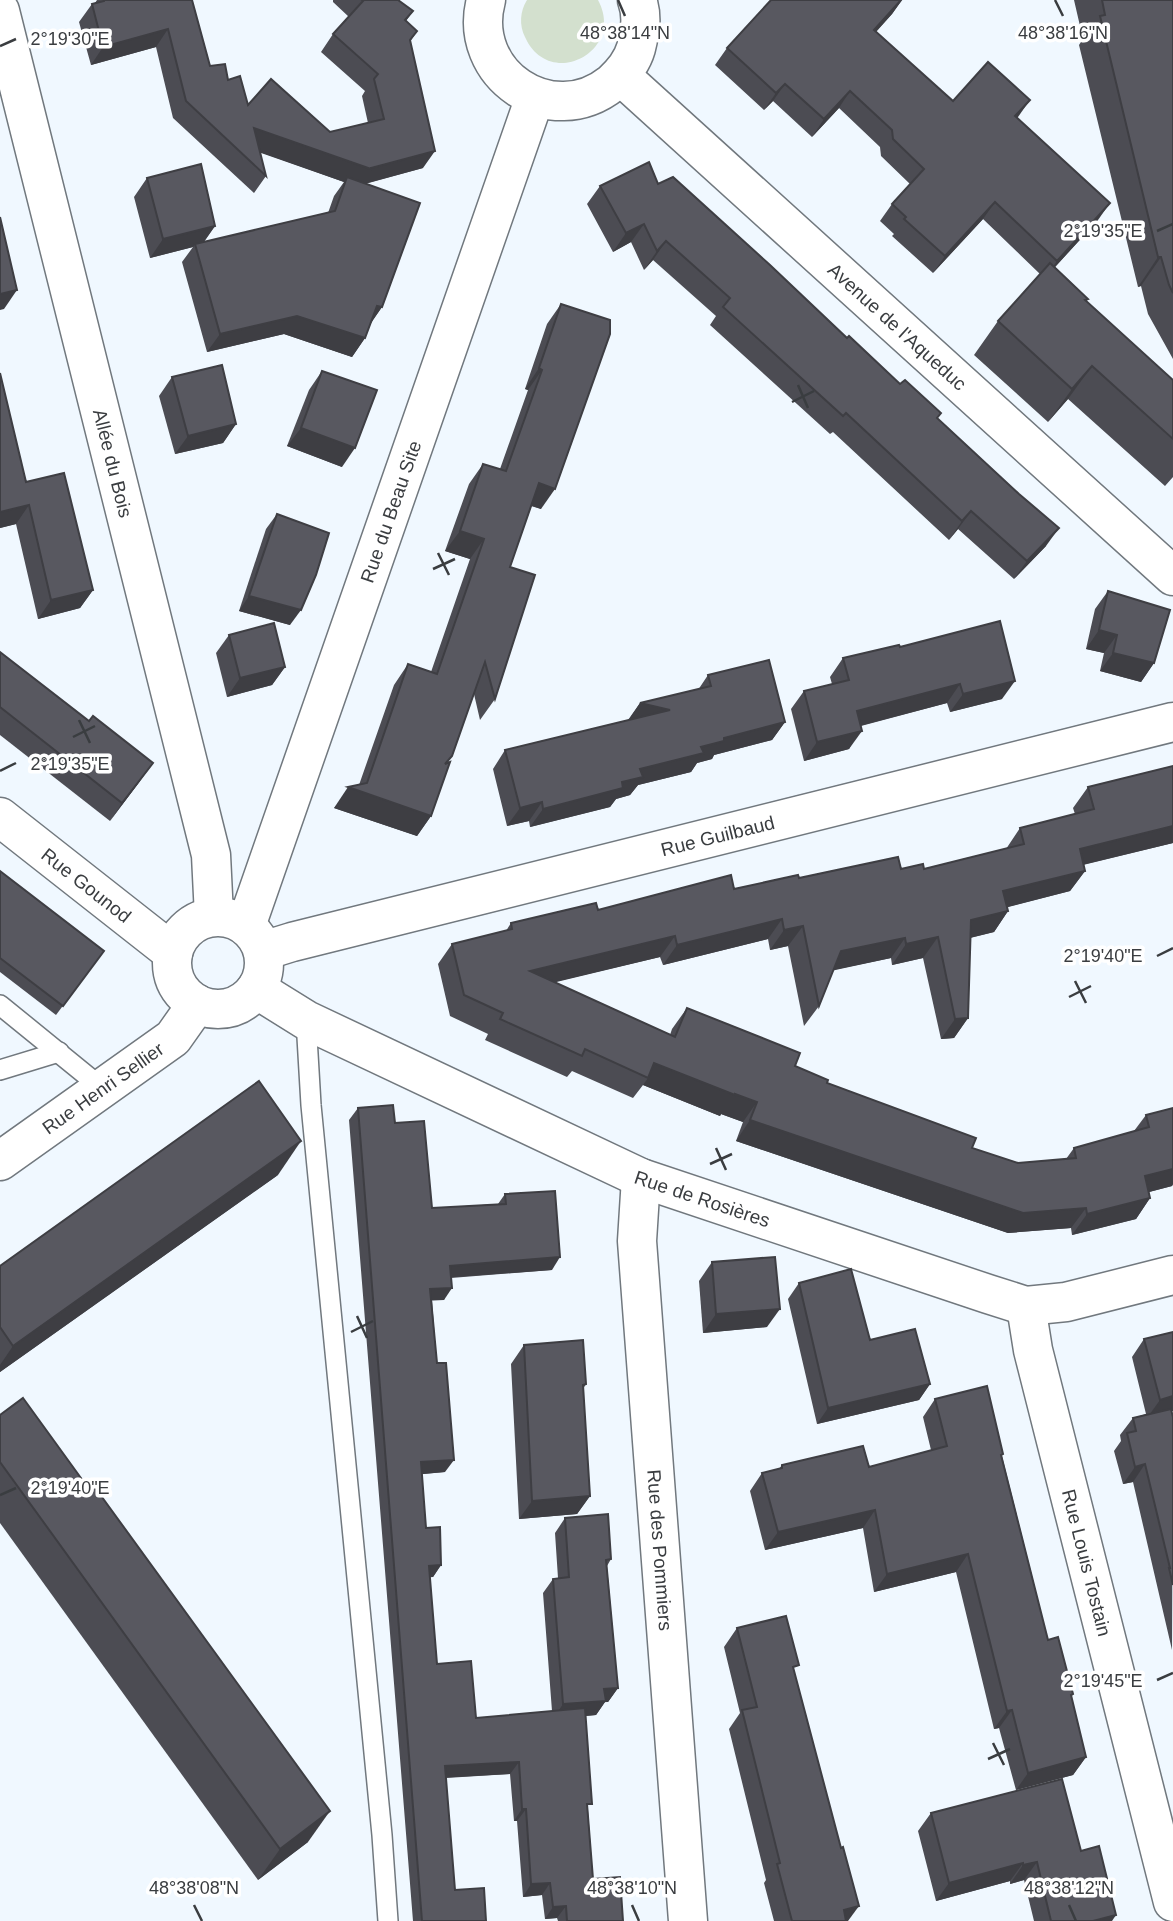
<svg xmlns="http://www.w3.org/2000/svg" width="1173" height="1921" font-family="Helvetica,sans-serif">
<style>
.green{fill:#d3e0ce}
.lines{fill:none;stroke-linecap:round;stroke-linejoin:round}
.service-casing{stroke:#71787e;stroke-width:22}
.minor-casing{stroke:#71787e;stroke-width:41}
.service{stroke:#fff;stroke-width:19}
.minor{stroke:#fff;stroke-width:38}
.wall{fill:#4c4c53}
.shaded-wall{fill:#3e3e43}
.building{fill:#585860;stroke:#3e3e43;stroke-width:2}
.ticks{fill:none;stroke:#3a3d40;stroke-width:2.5}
.labels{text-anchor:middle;stroke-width:7;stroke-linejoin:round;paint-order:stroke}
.street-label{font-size:19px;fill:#3a3d40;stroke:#fff}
.ticks-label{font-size:18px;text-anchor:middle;fill:#3a3d40;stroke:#fff;stroke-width:7;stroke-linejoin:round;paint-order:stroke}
</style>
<rect width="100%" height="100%" fill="#f0f8ff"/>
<path class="green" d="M527,0H598C626,52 549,91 525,37C519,25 520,11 527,0Z"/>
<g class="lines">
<defs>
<g id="service">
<polyline points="0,1005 102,1088"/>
<polyline points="306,1020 311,1105 382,1835 388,1921"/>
<polyline points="0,1070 59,1052"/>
</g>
<g id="minor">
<path d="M486,0C466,74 551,132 612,83C622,74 632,62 636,48C640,32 643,16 637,0"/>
<path id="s1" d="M0,11L211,855L214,916"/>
<path id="s2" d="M621,76L1173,576"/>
<path id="s3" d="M0,817L173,953"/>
<circle cx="218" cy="963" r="46"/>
<path id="s4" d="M246,926L535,97"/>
<path id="s5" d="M263,951L292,942L1173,722"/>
<path id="s6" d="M256,989L306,1020L641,1178L988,1294L1026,1306L1066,1302L1173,1275"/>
<path id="s7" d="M0,1161L173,1038L197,1004"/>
<path id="s8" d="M641,1178L637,1241L688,1921"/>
<path id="s9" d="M1026,1306L1033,1350L1173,1902"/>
</g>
</defs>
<use href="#service" class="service-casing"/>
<use href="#minor" class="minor-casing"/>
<use href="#service" class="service"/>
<use href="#minor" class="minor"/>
</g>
<g class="wall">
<polygon points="97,0 192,0 210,66 228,80 248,105 330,132 368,123 362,96 365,91 321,52 333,34 349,17 333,2 333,0 398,0 413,11 406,21 417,31 410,42 423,168 365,184 382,307 370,324 365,338 352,357 284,334 207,352 182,262 193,247 150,258 134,197 147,178 215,226 204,242 328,213 334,196 344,182 260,152 266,176 254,193 173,118 156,47 91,65 79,22 92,4 95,3"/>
<polygon points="902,0 892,14 876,32 953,101 1017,118 1098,220 1055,267 1088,299 1086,301 1173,380 1173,477 1165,486 1068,399 1048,422 974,355 998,321 1040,274 983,219 933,273 892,236 894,234 880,221 892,204 910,184 881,156 880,147 839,108 812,137 773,101 764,110 715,65 727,48"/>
<polygon points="1074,0 1173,0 1173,359 1148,314 1141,286 1138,287 1079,45 1083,39"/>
<polygon points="658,184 847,338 937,418 1046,546 1014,579 958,529 949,540 833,432 830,434 710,325 716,316 653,260 644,270 631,242 613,252 587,204 600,186"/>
<polygon points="561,304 541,509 531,506 510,567 495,699 480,720 474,694 447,763 431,816 417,836 334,808 359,785 394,685 408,664 431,672 470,559 445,551 469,484 483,464 500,469 528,390 525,389 547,324"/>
<polygon points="322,371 342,467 287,446 309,390"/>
<polygon points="0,373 26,482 93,590 80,608 38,619 16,524 0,528"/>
<polygon points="172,377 236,424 223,443 175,454 159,396"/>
<polygon points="277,514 290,625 239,611 266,529"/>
<polygon points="1108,591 1154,663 1141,682 1100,671 1104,653 1086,649 1095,609"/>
<polygon points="229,635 285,667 272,685 227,697 216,653"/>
<polygon points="900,647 1002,699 950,712 947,703 861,726 849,749 804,761 791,709 804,691 832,684 830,677 843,658"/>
<polygon points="0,652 140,781 110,821 0,735"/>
<polygon points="708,675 785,722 772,740 714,755 712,759 697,763 691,772 638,785 630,795 616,799 610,807 530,827 529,821 507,826 493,769 505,750 628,720 640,703 698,690"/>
<polygon points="1173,766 1173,843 1083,865 1085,871 1070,891 1007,907 1008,911 994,932 970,938 968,1018 954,1038 941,1039 923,958 892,965 891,958 833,970 819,1006 804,1026 788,946 770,950 768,939 663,965 660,957 554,982 670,1035 672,1029 687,1008 827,1083 972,1148 1018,1163 1066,1159 1074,1148 1134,1131 1146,1115 1173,1108 1173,1184 1172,1186 1149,1192 1150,1198 1136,1219 1072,1235 1071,1228 1008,1233 736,1141 743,1122 721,1114 720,1116 643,1085 633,1098 572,1071 567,1077 485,1040 488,1034 450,1016 438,964 452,944 506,931 511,923 734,889 799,878 901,869 924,869 1006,849 1020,828 1075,814 1073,808 1088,787"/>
<polygon points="0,871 104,951 56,1015 0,972"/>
<polygon points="358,1108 395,1123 432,1208 498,1204 505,1194 552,1270 451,1278 444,1300 432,1300 445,1472 422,1474 426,1528 441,1565 433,1577 430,1577 437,1664 476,1718 552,1711 543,1593 553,1579 558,1578 555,1533 565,1518 611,1559 607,1566 618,1688 608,1702 605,1702 596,1715 585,1716 588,1810 593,1879 623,1921 558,1921 557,1918 545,1919 542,1895 523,1897 517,1821 514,1821 510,1774 446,1778 455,1890 486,1921 413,1921 349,1120"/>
<polygon points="278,1175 0,1372 0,1266"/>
<polygon points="712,1262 767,1327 703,1333 699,1281"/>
<polygon points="799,1283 870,1340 930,1384 919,1400 817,1424 788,1299"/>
<polygon points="1173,1332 1173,1411 1171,1411 1173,1417 1172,1650 1133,1482 1123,1484 1114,1451 1121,1441 1120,1435 1133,1418 1146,1414 1132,1357 1144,1339"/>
<polygon points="524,1345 586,1384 583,1389 590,1496 577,1514 519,1519 511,1364"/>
<polygon points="935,1399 1002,1456 1048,1640 1073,1694 1071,1697 1086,1757 1073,1775 1016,1790 999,1728 994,1729 956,1572 874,1592 863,1528 765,1550 750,1491 762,1473 779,1469 782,1465 869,1467 931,1450 923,1417"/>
<polygon points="0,1415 308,1842 258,1880 0,1523"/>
<polygon points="737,1628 794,1672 848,1921 774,1921 764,1883 766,1880 729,1729 740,1713 724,1647"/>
<polygon points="931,1813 1081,1851 1112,1921 1034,1921 1024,1880 1010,1884 1010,1881 936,1901 918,1831"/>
</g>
<g class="shaded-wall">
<polygon points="902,0 892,14 862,47 874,30"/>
<polygon points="168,29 156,47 91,65 103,47"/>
<polygon points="785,84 773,101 764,110 776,93"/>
<polygon points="850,91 839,108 812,137 824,119"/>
<polygon points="1030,100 1018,117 1003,133 1015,116"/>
<polygon points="254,128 371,168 435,151 423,168 360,185 347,177 344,182 241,146"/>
<polygon points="995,202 983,219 933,273 945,256"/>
<polygon points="1110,203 1098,220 1045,278 1057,261"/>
<polygon points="644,224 631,242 613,252 626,233"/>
<polygon points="215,226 202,244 195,244 193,247 150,258 163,239"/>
<polygon points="666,241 653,260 644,270 657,251"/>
<polygon points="1158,257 1161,257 1141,286 1138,287"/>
<polygon points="17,290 4,309 0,310 0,294"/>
<polygon points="377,306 382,307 369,326"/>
<polygon points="297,316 365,338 352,357 284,334 207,352 220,334"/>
<polygon points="1092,366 1068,399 1048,422 1072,389"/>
<polygon points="539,368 542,370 528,390 525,389"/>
<polygon points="236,424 223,443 175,454 188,436"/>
<polygon points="301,428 355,448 342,467 287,446"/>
<polygon points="539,483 555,489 541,509 524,503"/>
<polygon points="29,505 16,524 0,528 0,512"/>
<polygon points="971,511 958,529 949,540 962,521"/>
<polygon points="1059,528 1046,546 1014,579 1027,561"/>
<polygon points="460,531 484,539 470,559 445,551"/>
<polygon points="93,590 80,608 38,619 51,600"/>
<polygon points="249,596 301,610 290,625 239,611"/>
<polygon points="1099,630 1117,635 1104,653 1086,649"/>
<polygon points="1113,653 1154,663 1141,682 1100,671"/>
<polygon points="285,667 272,685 227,697 240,678"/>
<polygon points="1015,681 1002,699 950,712 963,694"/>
<polygon points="960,684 947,703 844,730 857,711"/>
<polygon points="640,703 670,710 628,721"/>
<polygon points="785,722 772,740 714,755 712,759 697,763 691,772 638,785 630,795 616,799 610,807 530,827 543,809 640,769 724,738"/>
<polygon points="862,731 849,749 804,761 817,742"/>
<polygon points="153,763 140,781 110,821 122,803"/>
<polygon points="348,787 431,816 417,836 334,808"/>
<polygon points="542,802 529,821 507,826 520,808"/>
<polygon points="1173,826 1173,843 1065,869 1080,849"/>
<polygon points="1085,871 1070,891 989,912 1003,891"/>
<polygon points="1008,911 994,932 957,941 971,920"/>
<polygon points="782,919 768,939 663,965 677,945"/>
<polygon points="803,926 788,946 770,950 784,930"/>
<polygon points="675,936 660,957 515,992 530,971"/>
<polygon points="938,937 923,958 892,965 906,944"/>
<polygon points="905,938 891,958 826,972 841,951"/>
<polygon points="968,1018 954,1038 941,1039 955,1019"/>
<polygon points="654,1063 735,1094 757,1102 743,1122 721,1114 720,1116 643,1085 648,1078"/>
<polygon points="750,1120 1086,1208 1071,1228 1008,1233 736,1141"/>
<polygon points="301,1141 278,1175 0,1372 0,1365 13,1346"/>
<polygon points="1173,1169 1173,1184 1172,1186 1130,1197 1145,1176"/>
<polygon points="1150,1198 1136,1219 1072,1235 1087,1214"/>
<polygon points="560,1257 552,1270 441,1278 450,1266"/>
<polygon points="452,1288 444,1300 422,1301 430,1289"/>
<polygon points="780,1309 767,1327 703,1333 716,1314"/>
<polygon points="930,1384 919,1400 817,1424 828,1408"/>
<polygon points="1173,1396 1173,1411 1147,1418 1160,1400"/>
<polygon points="454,1460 445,1472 413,1475 421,1462"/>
<polygon points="1145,1464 1133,1482 1123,1484 1135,1467"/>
<polygon points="590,1496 577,1514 519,1519 532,1501"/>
<polygon points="875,1510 863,1528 765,1550 778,1532"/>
<polygon points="968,1554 956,1572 874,1592 887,1574"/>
<polygon points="441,1565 433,1577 421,1578 429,1566"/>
<polygon points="618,1688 608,1702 605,1702 596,1715 553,1719 563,1704 604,1689"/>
<polygon points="1012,1710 999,1728 994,1729 1007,1711"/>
<polygon points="1086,1757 1073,1775 1016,1790 1028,1773"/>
<polygon points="519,1762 510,1774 437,1778 445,1766"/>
<polygon points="522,1809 526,1809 517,1821 514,1821"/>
<polygon points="330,1811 308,1842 258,1880 280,1849"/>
<polygon points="1037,1862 1024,1880 1010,1884 1023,1865"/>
<polygon points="1023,1863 1010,1881 936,1901 949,1883"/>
<polygon points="550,1883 542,1895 523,1897 531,1884"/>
<polygon points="566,1906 557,1918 545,1919 553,1907"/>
<polygon points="859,1906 848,1921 836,1921 844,1910"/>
<polygon points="1116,1915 1112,1921 1093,1921"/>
</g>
<g class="building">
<polygon points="104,0 192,0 210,66 225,64 228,80 240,76 248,105 271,79 330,132 384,119 374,79 378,74 333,34 363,1 362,0 398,0 413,11 405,20 417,31 410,40 435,151 371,168 371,169 254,128 266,176 186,101 168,29 103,47 92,4 104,1"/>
<polygon points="771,0 901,0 874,30 953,101 988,62 1030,100 1015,116 1110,203 1057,261 995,202 945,256 904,219 906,217 892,204 924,169 893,139 892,130 850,91 824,119 785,84 776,93 727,48"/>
<polygon points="1102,0 1173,0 1173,293 1169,285 1161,257 1158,257 1100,16 1105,15"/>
<polygon points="649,162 658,184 673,177 770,265 847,338 849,336 900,384 905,380 941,413 937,418 1019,494 1059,528 1027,561 971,511 962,521 846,413 843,416 723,307 730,298 666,241 657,251 644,224 626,233 600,186"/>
<polygon points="201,164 215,226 163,239 147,178"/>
<polygon points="347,177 420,203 382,307 377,306 365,338 297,316 220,334 195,244 335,211"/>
<polygon points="0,217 17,290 0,294"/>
<polygon points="1050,263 1088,299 1085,300 1173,380 1173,439 1092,366 1072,389 998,321"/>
<polygon points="561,304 610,320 610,334 555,489 539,483 510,567 535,575 495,699 485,662 452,756 445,764 450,762 431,816 348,787 367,783 408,664 437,674 484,539 460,531 483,464 506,471 542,370 539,368"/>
<polygon points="222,365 236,424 188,436 172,377"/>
<polygon points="322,371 377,390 355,448 301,428"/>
<polygon points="0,373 26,482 64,473 93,590 51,600 29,505 0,512"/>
<polygon points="277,514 329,533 316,575 301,610 249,596"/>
<polygon points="1108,591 1170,610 1154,663 1113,653 1117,635 1099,630"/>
<polygon points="1000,621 1015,681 963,694 960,684 857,711 862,731 817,742 804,691 849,680 843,658 899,645 900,647"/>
<polygon points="274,623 285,667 240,678 229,635"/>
<polygon points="0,652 89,721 93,716 153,763 122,803 0,707"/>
<polygon points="769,660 785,722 724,738 724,741 701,747 704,753 640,769 643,777 622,782 623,788 543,809 542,802 520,808 505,750 670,710 640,703 711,686 708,675"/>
<polygon points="1173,766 1173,826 1080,849 1085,871 1003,891 1008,911 971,920 968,1018 955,1019 938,937 906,944 905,938 841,951 819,1006 803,926 784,930 782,919 677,945 675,936 530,971 675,1037 687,1008 800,1053 795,1066 828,1080 827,1083 976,1138 972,1148 1018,1163 1076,1158 1074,1148 1149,1127 1146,1115 1173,1108 1173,1169 1145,1176 1150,1198 1087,1214 1086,1208 1023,1213 750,1120 757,1102 735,1094 735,1095 654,1063 648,1078 585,1049 582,1056 500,1019 503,1013 464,995 452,944 512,929 511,923 596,903 598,910 731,875 734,889 798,875 799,878 898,857 901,869 923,864 924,869 1024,844 1020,828 1094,809 1088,787"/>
<polygon points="0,871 104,951 63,1006 0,958"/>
<polygon points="259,1081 301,1141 13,1346 0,1327 0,1266"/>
<polygon points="393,1105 395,1123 424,1121 432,1208 506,1204 505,1194 555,1191 560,1257 450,1266 452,1288 430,1289 437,1363 446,1363 454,1460 421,1462 426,1528 440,1527 441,1565 429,1566 437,1664 471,1661 476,1718 585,1708 592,1804 587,1804 593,1879 620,1877 623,1921 567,1921 566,1906 553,1907 550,1883 531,1884 526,1809 522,1809 519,1762 445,1766 455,1890 484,1888 486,1921 422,1921 358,1108"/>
<polygon points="775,1257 780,1309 716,1314 712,1262"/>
<polygon points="851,1269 870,1340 915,1329 930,1384 828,1408 799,1283"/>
<polygon points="1173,1332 1173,1396 1160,1400 1144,1339"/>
<polygon points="583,1340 586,1384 583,1385 590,1496 532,1501 524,1345"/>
<polygon points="987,1386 1003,1454 1001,1455 1048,1640 1058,1637 1073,1694 1071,1695 1086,1757 1028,1773 1012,1710 1007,1711 968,1554 887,1574 875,1510 778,1532 762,1473 782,1468 782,1465 863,1446 869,1467 947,1446 935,1399"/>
<polygon points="23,1398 86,1485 91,1482 330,1811 280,1849 0,1462 0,1415"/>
<polygon points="1171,1409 1173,1417 1173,1585 1169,1568 1170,1568 1145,1464 1135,1467 1127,1433 1136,1431 1133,1418"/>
<polygon points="608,1514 611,1559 606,1560 618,1688 604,1689 606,1701 563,1704 553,1579 569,1577 565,1518"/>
<polygon points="786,1616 799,1665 793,1667 841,1848 843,1847 859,1906 844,1910 846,1921 792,1921 777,1864 780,1863 742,1710 757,1707 737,1628"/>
<polygon points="1062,1779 1081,1851 1099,1846 1116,1915 1093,1921 1051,1921 1037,1862 1023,1865 1023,1863 949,1883 931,1813"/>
</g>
<path class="ticks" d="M618,0L625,16M1055,0L1063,16M0,46L16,39M1157,231L1173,224M798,385L808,408M792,402L814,391M438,553L449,575M433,569L455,559M79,720L90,743M73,737L95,726M0,771L16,763M1157,956L1173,948M1075,981L1086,1003M1069,997L1091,986M716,1148L726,1170M710,1164L732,1154M357,1316L367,1338M351,1332L373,1321M0,1495L16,1488M1157,1680L1173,1673M993,1743L1004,1765M988,1759L1010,1749M194,1905L202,1921M632,1905L639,1921M1069,1905L1076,1921"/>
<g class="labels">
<g class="street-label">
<text dy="7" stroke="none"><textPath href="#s2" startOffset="373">Avenue de l'Aqueduc</textPath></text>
<text dy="7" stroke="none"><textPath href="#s1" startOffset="466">Allée du Bois</textPath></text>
<text dy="7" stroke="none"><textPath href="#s4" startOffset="439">Rue du Beau Site</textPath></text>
<text dy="7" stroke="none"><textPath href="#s5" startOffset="469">Rue Guilbaud</textPath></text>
<text dy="7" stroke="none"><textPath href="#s3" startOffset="110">Rue Gounod</textPath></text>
<text dy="7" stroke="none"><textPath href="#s7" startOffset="126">Rue Henri Sellier</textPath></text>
<text dy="7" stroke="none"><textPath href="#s6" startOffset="494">Rue de Rosières</textPath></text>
<text dy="7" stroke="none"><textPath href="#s8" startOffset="373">Rue des Pommiers</textPath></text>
<text dy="7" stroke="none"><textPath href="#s9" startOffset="264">Rue Louis Tostain</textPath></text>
</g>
</g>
<g class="ticks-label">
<text x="625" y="39">48°38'14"N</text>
<text x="1063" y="39">48°38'16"N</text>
<text x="70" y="45">2°19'30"E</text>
<text x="1103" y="237">2°19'35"E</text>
<text x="70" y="770">2°19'35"E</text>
<text x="1103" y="962">2°19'40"E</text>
<text x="70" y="1494">2°19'40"E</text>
<text x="1103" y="1687">2°19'45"E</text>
<text x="194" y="1894">48°38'08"N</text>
<text x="632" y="1894">48°38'10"N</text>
<text x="1069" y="1894">48°38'12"N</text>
</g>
</svg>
